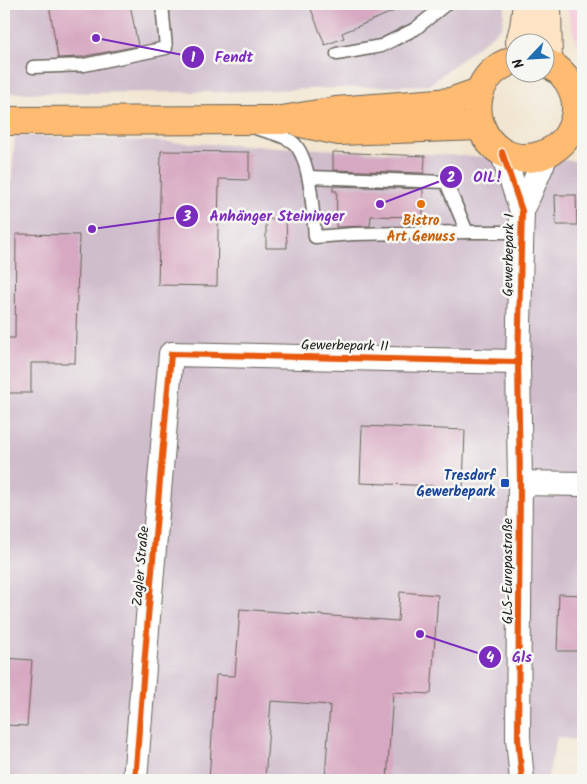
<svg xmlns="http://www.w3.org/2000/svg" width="587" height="784" font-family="Kalam,sans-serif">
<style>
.built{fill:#f4cfdc}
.industrial{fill:#d0bdcc}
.building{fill:#d7a8c1}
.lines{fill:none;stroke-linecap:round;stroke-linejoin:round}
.service-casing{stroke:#67635b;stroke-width:15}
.minor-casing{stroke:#67635b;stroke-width:26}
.secondary-casing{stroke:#67635b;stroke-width:30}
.primary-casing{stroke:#67635b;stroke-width:30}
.service{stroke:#fff;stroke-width:12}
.minor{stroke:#fff;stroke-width:24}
.secondary{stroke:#ffe4c6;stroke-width:28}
.primary{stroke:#febb71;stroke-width:28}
.cycleway-casing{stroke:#f6f6f2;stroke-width:9}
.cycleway{stroke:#e8590c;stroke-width:6}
.food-dot{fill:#e8710a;stroke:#f6f6f2;stroke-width:2}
.transit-dot{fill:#1a4fb4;stroke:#f6f6f2;stroke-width:2}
.labels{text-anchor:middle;stroke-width:5;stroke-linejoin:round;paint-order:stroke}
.food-label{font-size:14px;font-weight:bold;fill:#c56008;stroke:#f6f6f2}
.street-label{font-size:14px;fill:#1c1c1c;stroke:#f6f6f2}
.transit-label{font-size:14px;font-weight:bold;fill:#164399;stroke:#f6f6f2;text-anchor:end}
.leader{fill:none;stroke:#7b2cbf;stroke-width:2}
.callout-dot{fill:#7b2cbf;stroke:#f6f6f2;stroke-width:2}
.mark-label{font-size:15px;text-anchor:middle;font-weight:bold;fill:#fff}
.callout-label{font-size:15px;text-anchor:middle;font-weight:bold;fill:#7b2cbf;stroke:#f6f6f2;stroke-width:5;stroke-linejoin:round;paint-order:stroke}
</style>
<rect width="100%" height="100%" fill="#f6f6f2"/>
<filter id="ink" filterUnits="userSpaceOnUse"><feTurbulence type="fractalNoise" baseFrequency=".02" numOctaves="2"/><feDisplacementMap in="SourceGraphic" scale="10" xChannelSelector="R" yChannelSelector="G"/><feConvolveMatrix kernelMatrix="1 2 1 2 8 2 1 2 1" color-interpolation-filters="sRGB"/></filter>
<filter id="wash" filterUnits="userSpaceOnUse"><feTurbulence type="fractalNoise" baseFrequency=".0096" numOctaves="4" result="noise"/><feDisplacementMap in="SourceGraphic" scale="20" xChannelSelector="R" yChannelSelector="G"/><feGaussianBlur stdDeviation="1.12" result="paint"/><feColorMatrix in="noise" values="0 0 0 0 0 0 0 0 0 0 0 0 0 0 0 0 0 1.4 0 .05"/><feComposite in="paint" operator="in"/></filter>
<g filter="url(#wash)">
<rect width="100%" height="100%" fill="#f2e6d1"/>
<polygon class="built" points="566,4 583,4 583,50 576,43"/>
<g class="industrial">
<polygon points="4,4 505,4 502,27 429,85 220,92 4,93"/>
<polygon points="15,135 579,161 583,158 583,742 557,737 547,780 4,780 4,280"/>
</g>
<g id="blocks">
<g class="building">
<polygon points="49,4 130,4 138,46 81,57 58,58"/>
<polygon points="309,4 411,4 342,33 344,38 325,45"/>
<polygon points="161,151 249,152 249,180 219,179 217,286 158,285"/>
<polygon points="333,152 425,156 424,173 333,170"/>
<polygon points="333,186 423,189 423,217 371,216 370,226 336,227 337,191 333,191"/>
<polygon points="555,195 576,195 577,225 556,225"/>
<polygon points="266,219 286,219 287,248 266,248"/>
<polygon points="16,234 79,235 75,363 31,363 31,393 4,393 4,338 15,338"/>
<polygon points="362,426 465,430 463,487 360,483"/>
<polygon points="400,592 438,595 431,694 393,692 387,780 325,780 330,705 271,701 265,780 209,780 216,675 235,676 240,609 398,621"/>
<polygon points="559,594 583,595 583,651 557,651"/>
<polygon points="4,658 32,660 27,726 4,725"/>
</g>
</g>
</g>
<g filter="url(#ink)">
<use href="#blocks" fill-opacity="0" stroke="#67635b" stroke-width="1"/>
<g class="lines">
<defs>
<g id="service">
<polyline points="337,54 381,46 415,29 446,4"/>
<polyline points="33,67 84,65 166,48 162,4"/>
<path d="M258,129C269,132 282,135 291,141C311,153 313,215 315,237L353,234L467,232"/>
<polyline points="309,177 446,182 467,232 521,232"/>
</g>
<g id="minor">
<polyline points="502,152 522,211 518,362 520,483 518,738 522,780"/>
<polyline points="522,211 547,153"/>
<polyline points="520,483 583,484"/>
<polyline points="135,780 148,617 171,354 518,362"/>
</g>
<g id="secondary">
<polyline points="547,4 548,63"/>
<polyline points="520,42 524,27 527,4"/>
</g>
<g id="primary">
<path d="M514,60C448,82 480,176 542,155C553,151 562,144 568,135C576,121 579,106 573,91C568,78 558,67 544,62"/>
<polyline points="4,121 282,120 336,111 451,102 479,92"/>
<polyline points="301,123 339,131 480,126"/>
</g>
</defs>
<use href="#service" class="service-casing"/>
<use href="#minor" class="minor-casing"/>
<use href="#secondary" class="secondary-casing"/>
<use href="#primary" class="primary-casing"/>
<use href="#service" class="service"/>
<use href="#minor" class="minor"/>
<use href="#secondary" class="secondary"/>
<use href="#primary" class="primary"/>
<defs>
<g id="cycleway">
<polyline points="502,152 522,211 518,362 520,483 518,738 522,780"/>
<polyline points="135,780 148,617 171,354 518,362"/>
</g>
</defs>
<use href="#cycleway" class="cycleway-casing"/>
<use href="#cycleway" class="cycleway"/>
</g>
</g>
<circle class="food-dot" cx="421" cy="204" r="5"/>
<rect class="transit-dot" x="500" y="478" width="10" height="10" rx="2.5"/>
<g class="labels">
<g class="food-label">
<text x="421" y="225">Bistro<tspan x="421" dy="16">Art Genuss</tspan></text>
</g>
<g class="street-label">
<text transform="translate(508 255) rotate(-89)" y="5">Gewerbepark I</text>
<text transform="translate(345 345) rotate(1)" y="5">Gewerbepark II</text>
<text transform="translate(140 566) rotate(-85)" y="5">Zagler Straße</text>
<text transform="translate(507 571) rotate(-90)" y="5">GLS-Europastraße</text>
</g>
<g class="transit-label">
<text x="495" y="480">Tresdorf<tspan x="495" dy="16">Gewerbepark</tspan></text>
</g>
</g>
<path class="leader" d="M96 38L193 57M380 204L451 177M92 229L187 216M420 634L490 657"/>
<g class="callout-dot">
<circle cx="96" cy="38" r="5"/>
<circle cx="380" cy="204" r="5"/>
<circle cx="92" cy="229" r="5"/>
<circle cx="420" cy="634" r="5"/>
<circle cx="193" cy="57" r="12"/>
<circle cx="451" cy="177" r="12"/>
<circle cx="187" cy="216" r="12"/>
<circle cx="490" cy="657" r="12"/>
</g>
<g class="mark-label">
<text x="193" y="62">1</text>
<text x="451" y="182">2</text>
<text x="187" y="221">3</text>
<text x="490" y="662">4</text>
</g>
<g class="callout-label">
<text x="234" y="62">Fendt</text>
<text x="488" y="182">OIL!</text>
<text x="277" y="221">Anhänger Steininger</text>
<text x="522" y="662">Gls</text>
</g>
<rect width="587" height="784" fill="none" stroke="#f6f6f2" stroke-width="20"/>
<g transform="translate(530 58) rotate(245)"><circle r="24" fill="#f6f6f2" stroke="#9f9f9c"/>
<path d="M0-4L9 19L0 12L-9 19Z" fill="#1f6fb2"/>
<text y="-8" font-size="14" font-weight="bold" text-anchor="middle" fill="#1c1c1c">N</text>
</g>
</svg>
